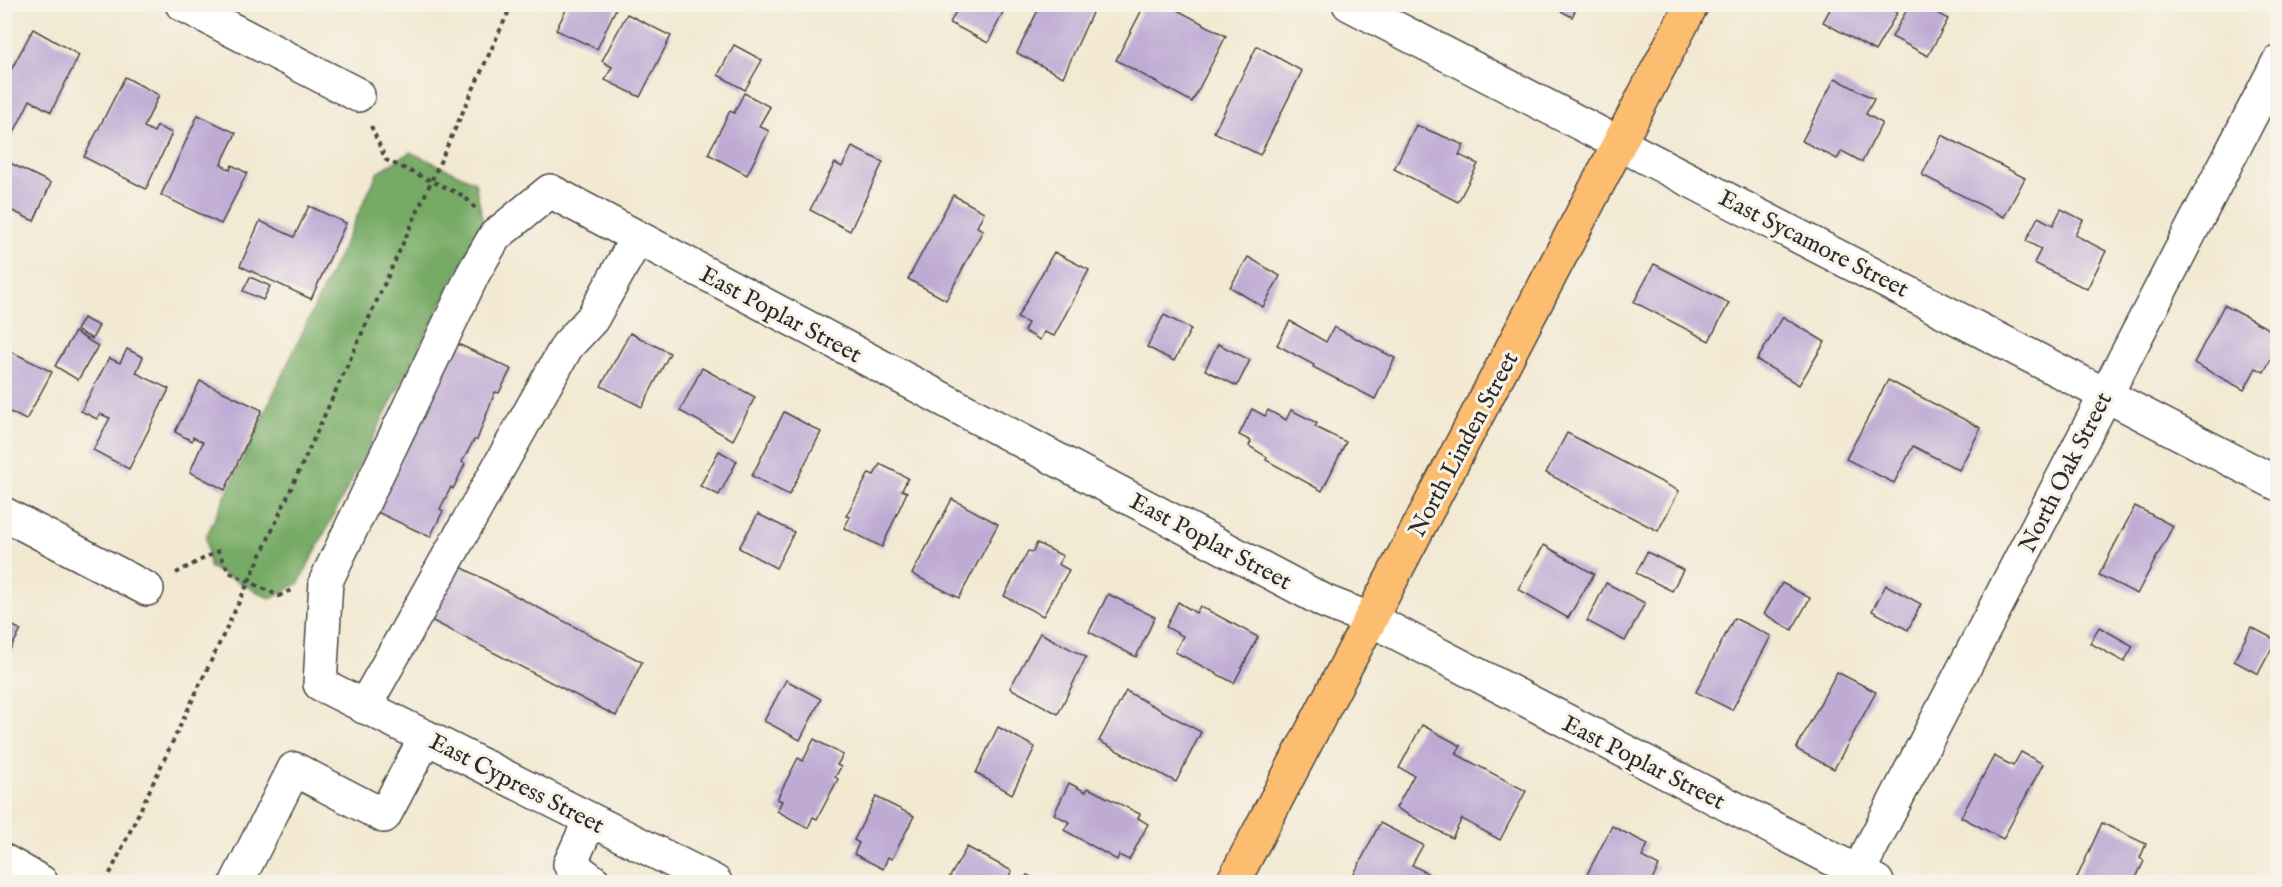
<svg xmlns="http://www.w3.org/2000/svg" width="2282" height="887" font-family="'IM FELL English',serif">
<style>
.forest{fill:#76aa65;stroke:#506a48;stroke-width:1.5}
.building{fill:#bfaad4}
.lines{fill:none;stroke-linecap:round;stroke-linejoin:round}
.minor-casing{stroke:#494844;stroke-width:36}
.major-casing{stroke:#494844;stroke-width:36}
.path{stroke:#494844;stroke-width:4;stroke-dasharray:4.5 4.5;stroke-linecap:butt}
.minor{stroke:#fff;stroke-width:33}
.major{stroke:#fcbd6f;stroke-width:33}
.labels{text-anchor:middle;stroke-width:6;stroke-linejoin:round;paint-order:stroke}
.street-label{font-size:24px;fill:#2b2b2b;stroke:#f7f3e8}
</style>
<rect width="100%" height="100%" fill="#f7f3e8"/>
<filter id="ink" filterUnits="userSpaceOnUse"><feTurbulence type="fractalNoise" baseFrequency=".0167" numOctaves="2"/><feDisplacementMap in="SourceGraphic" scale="12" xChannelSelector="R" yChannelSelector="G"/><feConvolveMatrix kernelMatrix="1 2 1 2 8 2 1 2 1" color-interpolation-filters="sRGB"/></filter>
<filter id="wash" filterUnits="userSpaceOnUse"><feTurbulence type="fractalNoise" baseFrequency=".008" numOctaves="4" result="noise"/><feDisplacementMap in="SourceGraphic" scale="24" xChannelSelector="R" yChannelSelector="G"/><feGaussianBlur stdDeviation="1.35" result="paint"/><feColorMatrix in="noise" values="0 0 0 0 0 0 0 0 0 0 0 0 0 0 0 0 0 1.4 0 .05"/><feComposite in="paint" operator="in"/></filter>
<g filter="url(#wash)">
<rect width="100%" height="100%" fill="#f3e9d3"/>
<polygon class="forest" points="410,152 475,182 483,222 299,583 271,599 209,567 206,537 378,172"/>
<g id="blocks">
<g class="building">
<polygon points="569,4 618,4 597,49 556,30"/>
<polygon points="960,4 999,4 1005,8 988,43 950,23"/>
<polygon points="1041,4 1096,4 1063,77 1017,53"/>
<polygon points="1145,4 1166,4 1226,36 1192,102 1116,60"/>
<polygon points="1548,4 1578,4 1572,17"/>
<polygon points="1833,4 1882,4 1897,13 1875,51 1823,22"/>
<polygon points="1910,4 1921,4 1948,19 1928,56 1892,37"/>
<polygon points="627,14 671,36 640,97 605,80 612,67 602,61"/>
<polygon points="33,29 79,55 51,112 30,100 4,153 4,83"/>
<polygon points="734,45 762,60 745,90 718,75"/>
<polygon points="1257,46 1302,71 1260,155 1214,132"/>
<polygon points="125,77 159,95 144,127 154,132 157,126 172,133 146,189 84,157"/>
<polygon points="1835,78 1874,99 1866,114 1882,123 1862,162 1842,151 1837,159 1802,141"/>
<polygon points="744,93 770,107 759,126 769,131 747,175 708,154 730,111 734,113"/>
<polygon points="198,115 236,133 221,164 230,170 232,165 247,173 221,224 161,195"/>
<polygon points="1416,125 1464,145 1459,155 1478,164 1458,202 1394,169"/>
<polygon points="1942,135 2025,178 2004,217 1922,175"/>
<polygon points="852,147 883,162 850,231 810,210 835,163 842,167"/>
<polygon points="8,162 51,183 34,221 4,207 4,169"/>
<polygon points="953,195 984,212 977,227 983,230 946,300 908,279"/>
<polygon points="309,206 346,223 311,299 240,266 260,221 294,237"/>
<polygon points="2061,209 2083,220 2075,235 2106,251 2087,289 2034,263 2041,249 2026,241 2038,217 2053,225"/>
<polygon points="1054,252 1089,270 1054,336 1044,332 1040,340 1024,331 1028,323 1017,318"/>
<polygon points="1248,257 1280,276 1263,307 1230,287"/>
<polygon points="1654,264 1729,303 1709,341 1634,302"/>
<polygon points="250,277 270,286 263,300 243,291"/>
<polygon points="2224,305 2278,334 2278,346 2264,372 2256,368 2244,390 2194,363"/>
<polygon points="1164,315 1191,329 1174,361 1147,347"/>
<polygon points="1783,317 1825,342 1799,385 1757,360"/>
<polygon points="83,318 99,326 92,339 76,330"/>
<polygon points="1290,321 1326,342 1334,327 1395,358 1375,399 1313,367 1314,365 1277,345"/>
<polygon points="75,332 98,346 78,380 55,366"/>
<polygon points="630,333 670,353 642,407 601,386"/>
<polygon points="456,343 511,369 499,393 495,392 477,440 474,440 462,462 465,464 453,489 451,487 440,509 443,511 430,537 377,512"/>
<polygon points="1218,344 1250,360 1237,386 1205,370"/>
<polygon points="4,348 52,372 26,420 4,409"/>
<polygon points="127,349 143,357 136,373 169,389 129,469 93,450 110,418 100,414 97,419 81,411 109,358 120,363"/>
<polygon points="702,368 755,397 733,440 680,411"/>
<polygon points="1888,380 1981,428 1959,470 1913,446 1894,483 1846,459"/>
<polygon points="200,381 262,410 225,490 190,472 203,442 193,437 192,441 175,432"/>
<polygon points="1252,409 1265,416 1268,410 1286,420 1291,410 1317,423 1315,427 1346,442 1322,491 1266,460 1267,457 1249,446 1251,441 1239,435"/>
<polygon points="784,412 821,432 789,495 752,476"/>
<polygon points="1567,433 1679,491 1658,531 1546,473"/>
<polygon points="719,451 737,461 719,495 700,486"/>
<polygon points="880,464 908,478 902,490 907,492 882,547 844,528 850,517 846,516 869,473 874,475"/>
<polygon points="952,499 998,524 959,598 912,574"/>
<polygon points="2135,506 2173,526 2137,594 2099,575"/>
<polygon points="758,514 794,532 776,568 739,548"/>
<polygon points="1037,543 1063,556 1058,564 1069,570 1043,616 1004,596 1028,551 1033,552"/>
<polygon points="1544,545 1594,574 1568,618 1518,589"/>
<polygon points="1647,552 1683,570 1672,591 1636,573"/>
<polygon points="457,565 642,662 616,716 429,619"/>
<polygon points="1606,583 1645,603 1625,641 1587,621"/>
<polygon points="1782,583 1810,598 1792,630 1764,614"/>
<polygon points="1886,585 1921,604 1908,630 1872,611"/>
<polygon points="1108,594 1155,617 1136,657 1089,632"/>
<polygon points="1178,602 1196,613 1200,606 1258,637 1234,683 1175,652 1183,636 1166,627"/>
<polygon points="1734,618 1771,636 1732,710 1696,692"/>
<polygon points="4,621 21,630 4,660"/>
<polygon points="2099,627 2133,646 2124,662 2090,643"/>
<polygon points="2251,627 2276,640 2258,674 2234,661"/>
<polygon points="1040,633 1086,657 1058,714 1010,688"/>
<polygon points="1837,672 1876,692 1834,769 1796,749"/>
<polygon points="786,680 821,699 800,740 764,721"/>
<polygon points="1126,691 1201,732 1176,782 1099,741"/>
<polygon points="1422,725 1461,746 1456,754 1526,791 1500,840 1462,819 1452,838 1396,808 1414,775 1399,768"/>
<polygon points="998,727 1035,747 1012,794 976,773"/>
<polygon points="814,739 843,755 837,765 841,767 835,777 838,779 817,819 813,817 808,828 777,811 782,801 777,799 798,758 803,761"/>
<polygon points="2021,752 2043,764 2003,839 1961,817 1994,756 2013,766"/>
<polygon points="1069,783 1086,792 1088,788 1140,814 1138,818 1148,824 1129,860 1119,855 1117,860 1064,830 1069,822 1054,814"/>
<polygon points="876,797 914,816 892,859 888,857 883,869 854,854 859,843 854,840"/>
<polygon points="1380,823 1423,845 1412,865 1435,877 1432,882 1350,882"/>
<polygon points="2102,823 2146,844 2140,858 2144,861 2134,882 2075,882"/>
<polygon points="1612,826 1648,844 1642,857 1659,866 1651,882 1583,882"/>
<polygon points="967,847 1012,871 1005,882 947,882"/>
<polygon points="1027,875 1041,882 1023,882"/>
</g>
</g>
</g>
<g filter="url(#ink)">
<use href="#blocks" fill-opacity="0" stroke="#494844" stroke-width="1.5"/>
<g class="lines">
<defs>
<g id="minor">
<polyline points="182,4 358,95"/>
<polyline points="1349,4 2278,484"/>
<polyline points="4,514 147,589"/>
<polyline points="364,707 567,346 592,319 637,238"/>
<polyline points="590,820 570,864 594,882"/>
<polyline points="4,861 41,882"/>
<polyline points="237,882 294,769 384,816 426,737"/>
<polyline points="715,882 320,684 326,581 473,274 495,236 550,191 1326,602 1372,620 1877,882"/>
<polyline points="1853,882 2278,63"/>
</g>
<polyline id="major" points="1233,882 1692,4"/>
</defs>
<use href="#minor" class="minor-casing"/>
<use href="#major" class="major-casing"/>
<g class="path">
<polyline points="371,126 386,160 464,196 475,208"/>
<polyline points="176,573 218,551 229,572 279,596 291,590"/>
<polyline points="106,882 249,581 512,4"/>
</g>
<use href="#minor" class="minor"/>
<use href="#major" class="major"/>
</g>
</g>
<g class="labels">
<g class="street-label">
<text transform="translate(1814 243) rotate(27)" y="8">East Sycamore Street</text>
<text transform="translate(781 314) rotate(28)" y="8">East Poplar Street</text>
<text transform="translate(1463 444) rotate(-62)" y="8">North Linden Street</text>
<text transform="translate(2065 472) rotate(-63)" y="8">North Oak Street</text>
<text transform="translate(1211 541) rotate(28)" y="8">East Poplar Street</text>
<text transform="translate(1644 762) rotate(27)" y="8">East Poplar Street</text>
<text transform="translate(517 783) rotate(27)" y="8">East Cypress Street</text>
</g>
</g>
<rect width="2282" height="887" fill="none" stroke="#f7f3e8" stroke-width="24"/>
</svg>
